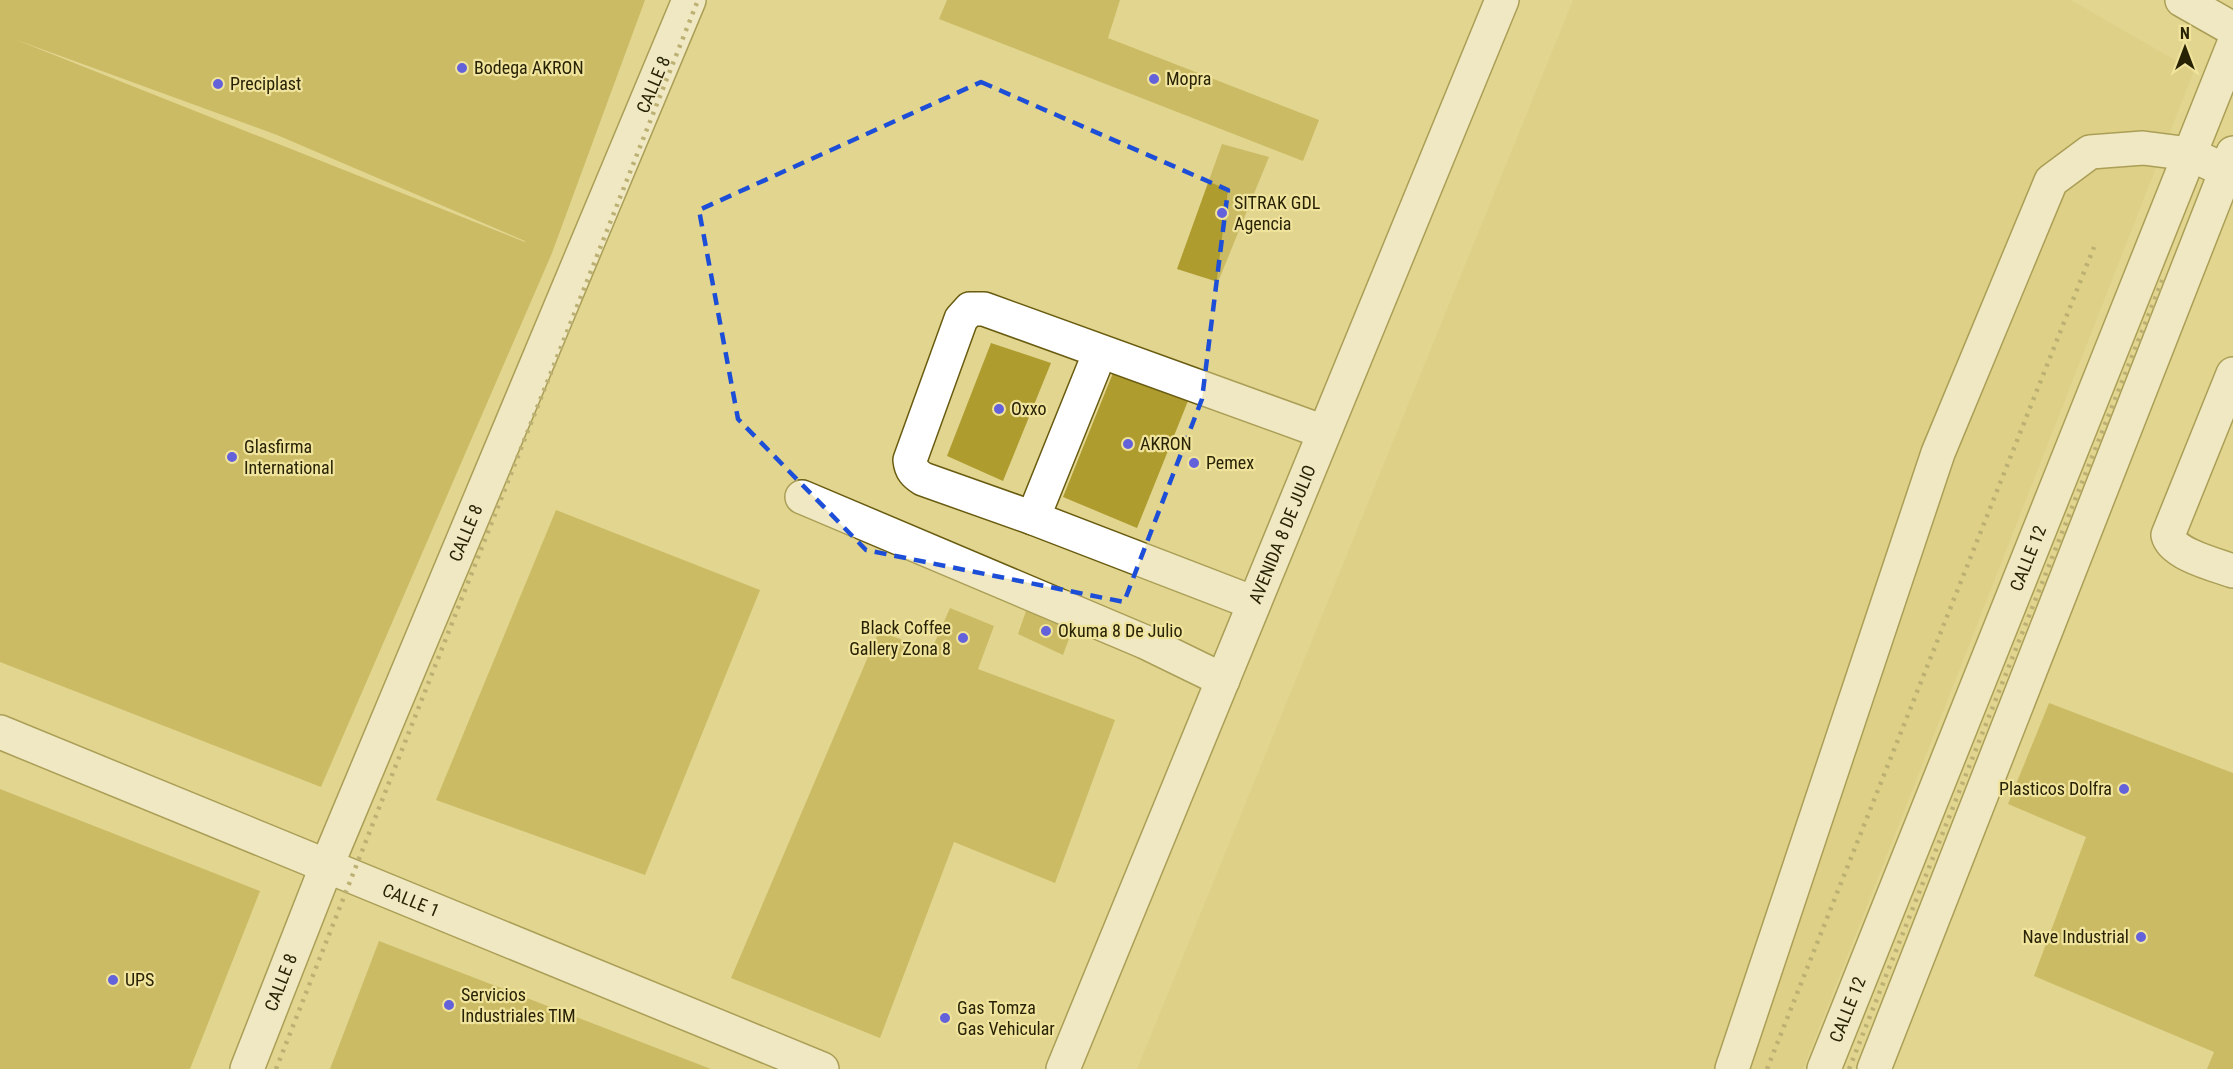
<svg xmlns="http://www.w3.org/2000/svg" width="2233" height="1069" font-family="'Roboto Condensed',sans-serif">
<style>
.built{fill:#d9ca7c}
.building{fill:#ae9c2f;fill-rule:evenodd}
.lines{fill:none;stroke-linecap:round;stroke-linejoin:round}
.minor-casing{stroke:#695c11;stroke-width:36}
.major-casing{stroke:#695c11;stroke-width:36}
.minor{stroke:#fff;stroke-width:33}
.major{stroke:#fff;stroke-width:33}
.rail{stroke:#8e8451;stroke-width:4.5;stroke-dasharray:3 6;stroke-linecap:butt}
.marked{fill:none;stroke:#1d4ed8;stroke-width:4.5;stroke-dasharray:12 8;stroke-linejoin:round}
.poi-dot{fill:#6362db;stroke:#f0e39c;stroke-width:2}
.labels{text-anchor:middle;stroke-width:4.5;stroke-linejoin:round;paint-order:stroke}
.poi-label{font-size:18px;fill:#292306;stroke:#f0e39c;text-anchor:start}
.street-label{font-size:18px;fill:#292306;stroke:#f0e39c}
</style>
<rect width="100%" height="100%" fill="#e2d58f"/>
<polygon class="built" points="1573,0 2071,0 2194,71 1803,1069 1137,1069"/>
<g class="building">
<path d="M0,0H645L552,253L321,787L0,662ZM14,39L277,135L525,241V242Z"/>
<polygon points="947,0 1120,0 1108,38 1319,120 1303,161 939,19"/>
<polygon points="1222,144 1269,157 1218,282 1177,269"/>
<polygon points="991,343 1051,363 1003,481 947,456"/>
<polygon points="1117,363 1192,391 1137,528 1063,497"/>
<polygon points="556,510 760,590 645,875 436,800"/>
<polygon points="950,608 994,626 978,669 1115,720 1055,883 954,842 880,1038 731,978 879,631 931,651"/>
<polygon points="1026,611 1073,628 1063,655 1018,634"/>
<polygon points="2049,703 2233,773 2233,1069 2207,1069 2214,1052 2034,976 2086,837 2008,804"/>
<polygon points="0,789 260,891 190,1069 0,1069"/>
<polygon points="379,941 711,1069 330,1069"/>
</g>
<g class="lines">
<defs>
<g id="minor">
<path d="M2233,374L2168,535C2172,554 2216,565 2233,571"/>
<polyline points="802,497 1145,642 1223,680"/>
<polyline points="1033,518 1100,352"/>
<path d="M1254,603L1033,518L923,479C915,474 911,470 910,460L961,319L970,309H984L1324,432"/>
<path id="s1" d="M0,732L822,1069"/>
<path id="s2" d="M247,1069L327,865L689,0"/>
<polyline points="1732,1069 1938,453 2051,181 2090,152 2143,148 2190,154 2226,171"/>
<path id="s3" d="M1824,1069L2233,46"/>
<polyline points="1874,1069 2233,153"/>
</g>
<g id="major">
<polyline points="2182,0 2233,29"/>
<path id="s4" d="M1063,1069L1502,0"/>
</g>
</defs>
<use href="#minor" class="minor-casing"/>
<use href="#major" class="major-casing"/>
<use href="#minor" class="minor"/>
<use href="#major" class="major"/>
<g class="rail">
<polyline points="276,1069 698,0"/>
<polyline points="1767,1069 2094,247"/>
<polyline points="1849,1069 2164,276"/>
</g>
</g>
<path d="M0 0H2233V1069H0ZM981,82L1228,190L1202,399L1124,602L866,550L738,419L699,210Z" fill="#e2d58f" fill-opacity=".55" fill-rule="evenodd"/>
<path class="marked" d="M981,82L1228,190L1202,399L1124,602L866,550L738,419L699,210Z"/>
<g class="poi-dot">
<circle cx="462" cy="68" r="6"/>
<circle cx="1154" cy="79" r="6"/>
<circle cx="218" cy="84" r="6"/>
<circle cx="1222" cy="213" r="6"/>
<circle cx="999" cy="409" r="6"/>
<circle cx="1128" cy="444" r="6"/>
<circle cx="232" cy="457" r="6"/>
<circle cx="1194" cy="463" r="6"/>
<circle cx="1046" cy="631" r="6"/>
<circle cx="963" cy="638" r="6"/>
<circle cx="2124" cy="789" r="6"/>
<circle cx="2141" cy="937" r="6"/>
<circle cx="113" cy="980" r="6"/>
<circle cx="449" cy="1005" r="6"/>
<circle cx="945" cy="1018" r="6"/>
</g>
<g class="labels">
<g class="poi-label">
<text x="474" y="74">Bodega AKRON</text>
<text x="1166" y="85">Mopra</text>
<text x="230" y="90">Preciplast</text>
<text x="1234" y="209">SITRAK GDL<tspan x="1234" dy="21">Agencia</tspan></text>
<text x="1011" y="415">Oxxo</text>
<text x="1140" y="450">AKRON</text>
<text x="244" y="453">Glasfirma<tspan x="244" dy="21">International</tspan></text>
<text x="1206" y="469">Pemex</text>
<text x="951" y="634" text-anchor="end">Black Coffee<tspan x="951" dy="21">Gallery Zona 8</tspan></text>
<text x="1058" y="637">Okuma 8 De Julio</text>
<text x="2112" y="795" text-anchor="end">Plasticos Dolfra</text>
<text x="2129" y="943" text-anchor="end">Nave Industrial</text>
<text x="125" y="986">UPS</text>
<text x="461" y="1001">Servicios<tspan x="461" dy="21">Industriales TIM</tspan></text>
<text x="957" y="1014">Gas Tomza<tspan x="957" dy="21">Gas Vehicular</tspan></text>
</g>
<g class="street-label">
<text dy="6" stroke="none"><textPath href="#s2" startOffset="1065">CALLE 8</textPath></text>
<text dy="6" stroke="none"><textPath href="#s2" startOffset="579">CALLE 8</textPath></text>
<text dy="6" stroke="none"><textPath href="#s4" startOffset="578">AVENIDA 8 DE JULIO</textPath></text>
<text dy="6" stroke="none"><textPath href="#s3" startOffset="550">CALLE 12</textPath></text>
<text dy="6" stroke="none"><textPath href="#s1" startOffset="444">CALLE 1</textPath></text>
<text dy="6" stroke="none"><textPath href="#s2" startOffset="93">CALLE 8</textPath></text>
<text dy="6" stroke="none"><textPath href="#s3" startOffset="64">CALLE 12</textPath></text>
</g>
</g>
<g transform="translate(2185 48)" stroke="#f0e39c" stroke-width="4.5" paint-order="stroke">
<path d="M0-4.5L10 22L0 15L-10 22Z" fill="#292306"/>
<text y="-9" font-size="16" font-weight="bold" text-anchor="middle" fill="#292306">N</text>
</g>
</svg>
